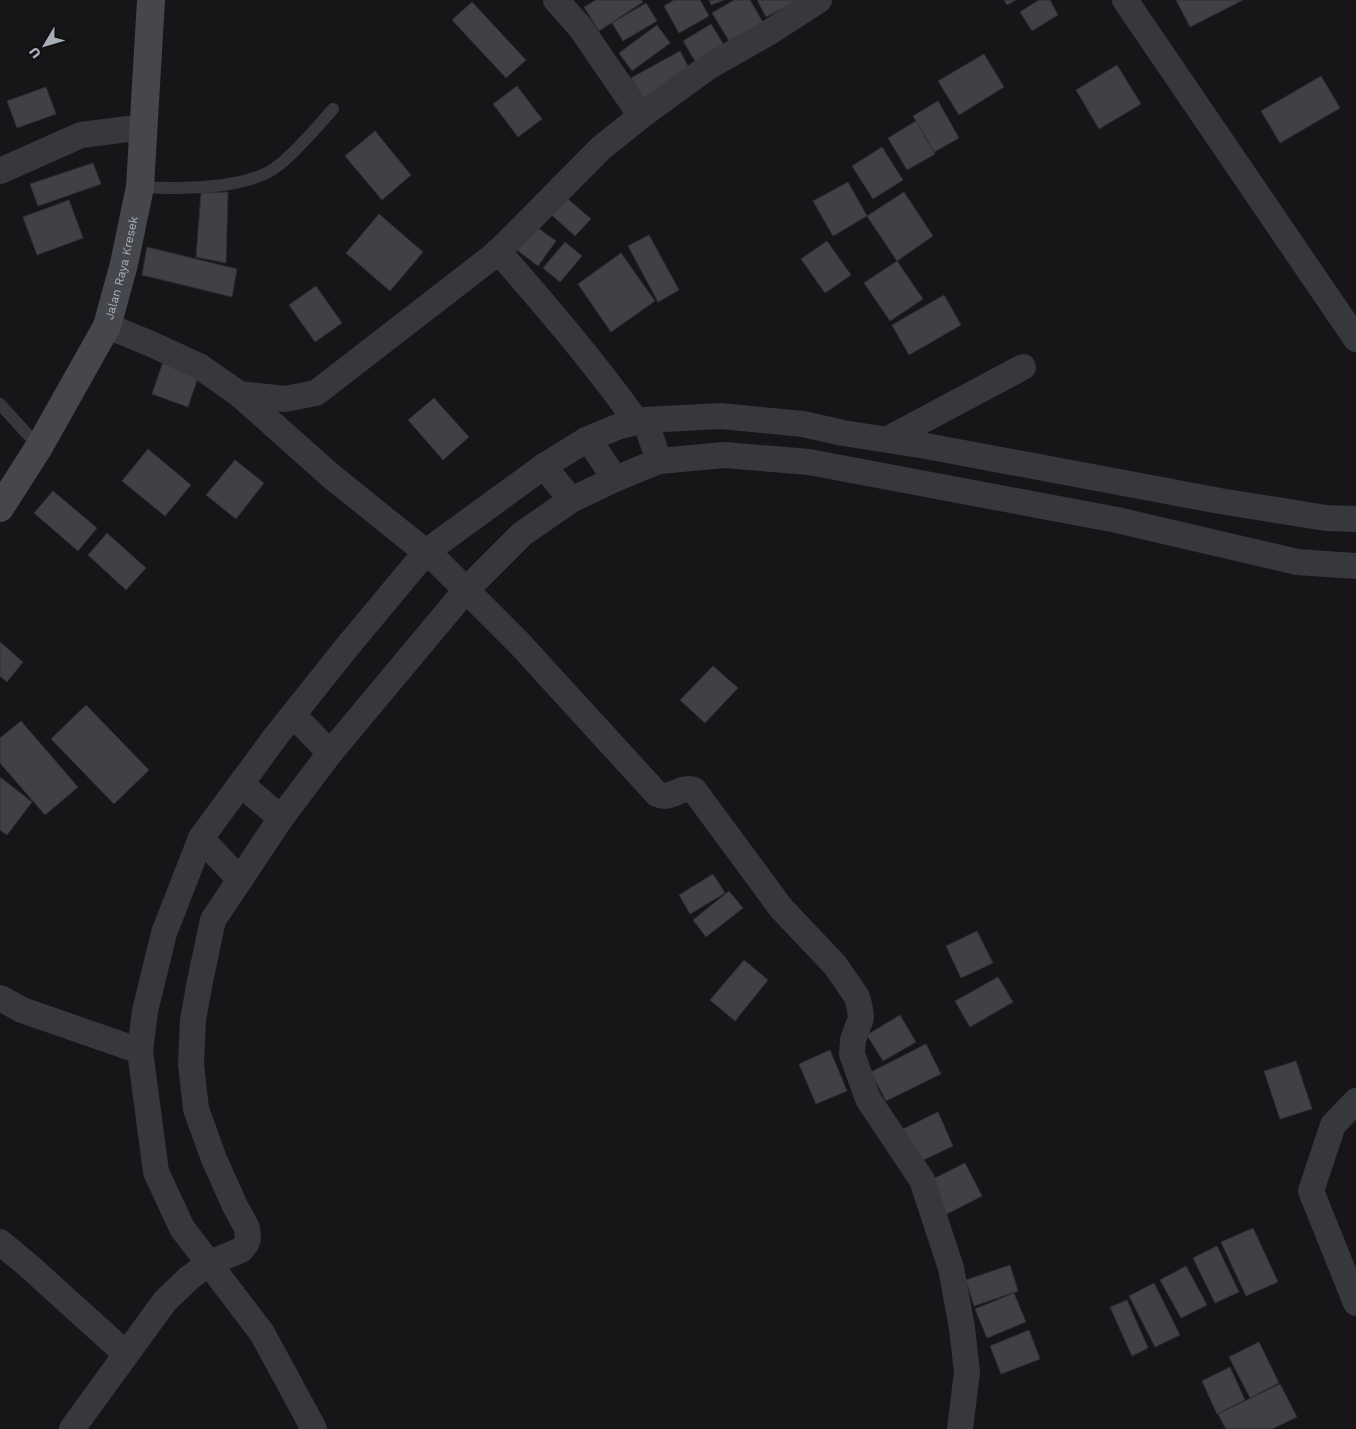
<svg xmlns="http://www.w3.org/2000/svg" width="1356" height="1429" font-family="'Work Sans',sans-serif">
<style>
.building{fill:#404145;stroke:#303034}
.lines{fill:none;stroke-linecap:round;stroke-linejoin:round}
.lane{stroke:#37383d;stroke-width:12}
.street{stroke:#37383d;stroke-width:26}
.secondary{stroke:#45474d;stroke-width:28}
.labels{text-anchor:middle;stroke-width:5;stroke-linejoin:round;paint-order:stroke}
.street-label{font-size:12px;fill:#a8adb8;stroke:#111113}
</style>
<rect width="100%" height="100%" fill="#161618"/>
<g class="building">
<polygon points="596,0 641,0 643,2 599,31 584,7"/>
<polygon points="674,0 700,0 709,16 679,33 664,6"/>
<polygon points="709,0 724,0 711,5"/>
<polygon points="734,0 750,0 764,24 731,44 712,13"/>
<polygon points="757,0 798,0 766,17"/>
<polygon points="1004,0 1016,0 1007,5"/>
<polygon points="1039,0 1050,0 1058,15 1032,31 1020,12"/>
<polygon points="1176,0 1243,0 1190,27"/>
<polygon points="472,2 526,60 506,78 452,20"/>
<polygon points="646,3 657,21 623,41 612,23"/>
<polygon points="711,24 725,47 697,64 683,41"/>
<polygon points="657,25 670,43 632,71 619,53"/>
<polygon points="680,51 691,72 643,98 631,78"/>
<polygon points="984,54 1004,87 959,115 938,81"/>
<polygon points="1117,65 1141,104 1099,129 1076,90"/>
<polygon points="1321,76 1340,108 1280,143 1261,111"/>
<polygon points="517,86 542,119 518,137 493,104"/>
<polygon points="46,87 56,114 17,128 7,101"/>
<polygon points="938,101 959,138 934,152 913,116"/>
<polygon points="916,121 935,154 907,170 888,138"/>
<polygon points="375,131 411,175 382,200 345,156"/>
<polygon points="882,147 903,180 873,199 852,166"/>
<polygon points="93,163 101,184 38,206 30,184"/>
<polygon points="848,182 867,216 833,236 813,201"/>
<polygon points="228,192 226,263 196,257 201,193"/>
<polygon points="904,192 933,236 897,261 867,216"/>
<polygon points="561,193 591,219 575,236 546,210"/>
<polygon points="69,200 83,238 37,255 23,217"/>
<polygon points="379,214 423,252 390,291 346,253"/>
<polygon points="535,226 556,241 538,266 517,250"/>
<polygon points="649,235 679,290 658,302 628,246"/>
<polygon points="827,241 851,275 825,293 801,259"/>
<polygon points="565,242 582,256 560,282 543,268"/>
<polygon points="147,247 237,269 232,297 142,275"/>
<polygon points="621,253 655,301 611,332 578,284"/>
<polygon points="897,261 923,299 890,321 864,283"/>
<polygon points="316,286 342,323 315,342 289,305"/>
<polygon points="944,295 961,325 909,355 892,325"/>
<polygon points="163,362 199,374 188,407 152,394"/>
<polygon points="434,398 469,437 443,460 408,420"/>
<polygon points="148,449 191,485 165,516 122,481"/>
<polygon points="235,460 264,483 236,519 206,495"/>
<polygon points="53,491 97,528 78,551 34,513"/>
<polygon points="107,533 146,568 126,590 88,555"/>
<polygon points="0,642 23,662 7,682 0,676"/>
<polygon points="713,666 738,688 705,723 680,700"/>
<polygon points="86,705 149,770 114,804 51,739"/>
<polygon points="21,721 78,787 45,815 0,763 0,738"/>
<polygon points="0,777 32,802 7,835 0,830"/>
<polygon points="713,874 725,893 690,914 679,895"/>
<polygon points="729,891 743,908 706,937 693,920"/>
<polygon points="977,931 993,963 961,978 946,946"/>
<polygon points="744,960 768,980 735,1021 710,1000"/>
<polygon points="998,977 1013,1002 970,1027 955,1001"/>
<polygon points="900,1015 916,1042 883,1061 867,1035"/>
<polygon points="926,1044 941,1074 886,1101 871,1072"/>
<polygon points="830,1050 847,1091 816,1104 799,1064"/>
<polygon points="1296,1061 1312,1109 1280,1119 1264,1071"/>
<polygon points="938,1112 953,1146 915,1164 899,1131"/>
<polygon points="965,1163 982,1196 945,1215 927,1182"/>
<polygon points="1253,1228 1278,1282 1246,1296 1221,1242"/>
<polygon points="1217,1246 1239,1292 1215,1303 1193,1258"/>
<polygon points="1010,1265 1018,1291 974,1306 966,1280"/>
<polygon points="1186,1266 1207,1305 1181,1318 1160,1280"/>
<polygon points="1154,1283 1180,1335 1155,1347 1129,1296"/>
<polygon points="1014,1293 1026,1322 987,1338 975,1309"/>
<polygon points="1127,1300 1148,1348 1132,1356 1110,1307"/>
<polygon points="1029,1330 1040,1359 1001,1374 990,1346"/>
<polygon points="1259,1342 1279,1383 1250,1398 1229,1357"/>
<polygon points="1230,1367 1245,1400 1217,1414 1202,1381"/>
<polygon points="1280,1384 1297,1417 1272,1429 1226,1429 1218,1414"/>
</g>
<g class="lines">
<g class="lane">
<path d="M140,187C178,189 249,190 279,165C299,149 316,128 333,109"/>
<polyline points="0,404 39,447"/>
</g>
<g class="street">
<polyline points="556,0 580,27 641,116"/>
<polyline points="1125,0 1356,339"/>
<polyline points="0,171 81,135 144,127"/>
<path d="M498,251C547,307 594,362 637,422"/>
<path d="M107,326L149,343L199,366L239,394L331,476L438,562L519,643L657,794C670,801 681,785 694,790L781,908L835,965L857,997L860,1009L861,1018L853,1040L852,1054L857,1068L868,1099L922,1180L951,1268L962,1328L967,1372L960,1429"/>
<polyline points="239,394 285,399 316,393 497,253 601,148 641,116 708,67 768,33 819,0"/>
<polyline points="645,420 659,461"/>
<polyline points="888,439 1023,367"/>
<polyline points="586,440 595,449 615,479"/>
<polyline points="544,466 571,500"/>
<polyline points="293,717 305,727 330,753"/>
<polyline points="242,785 281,818"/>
<polyline points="201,838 240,880"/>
<polyline points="0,998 22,1010 140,1051"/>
<polyline points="1356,1101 1333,1125 1311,1191 1356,1303"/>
<polyline points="0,1242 30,1267 126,1354"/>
<polyline points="72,1429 165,1301 189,1278 210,1263 241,1250 246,1244 248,1238 247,1228 235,1206 214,1159 196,1109 191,1064 193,1020 200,981 213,920 281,818 330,753 466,590 522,534 571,500 615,479 659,461 725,455 809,462 1117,520 1297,562 1356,566"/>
<polyline points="314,1429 262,1333 182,1228 156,1172 140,1051 145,1011 164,933 201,838 276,736 347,647 426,552 544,466 586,440 617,427 645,420 721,416 803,424 843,433 926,446 1220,501 1326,518 1356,519"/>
</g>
<path class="secondary" id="s1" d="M0,508L39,447L107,326L124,264L140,187L151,0"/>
</g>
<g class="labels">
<g class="street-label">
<text dy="4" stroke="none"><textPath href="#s1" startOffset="271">Jalan Raya Kresek</textPath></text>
</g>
</g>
<g transform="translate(45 45) rotate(232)" stroke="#111113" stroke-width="4" paint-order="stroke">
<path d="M0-4L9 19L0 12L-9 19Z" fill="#a8adb8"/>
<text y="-8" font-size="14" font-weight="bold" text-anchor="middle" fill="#a8adb8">U</text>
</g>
</svg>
